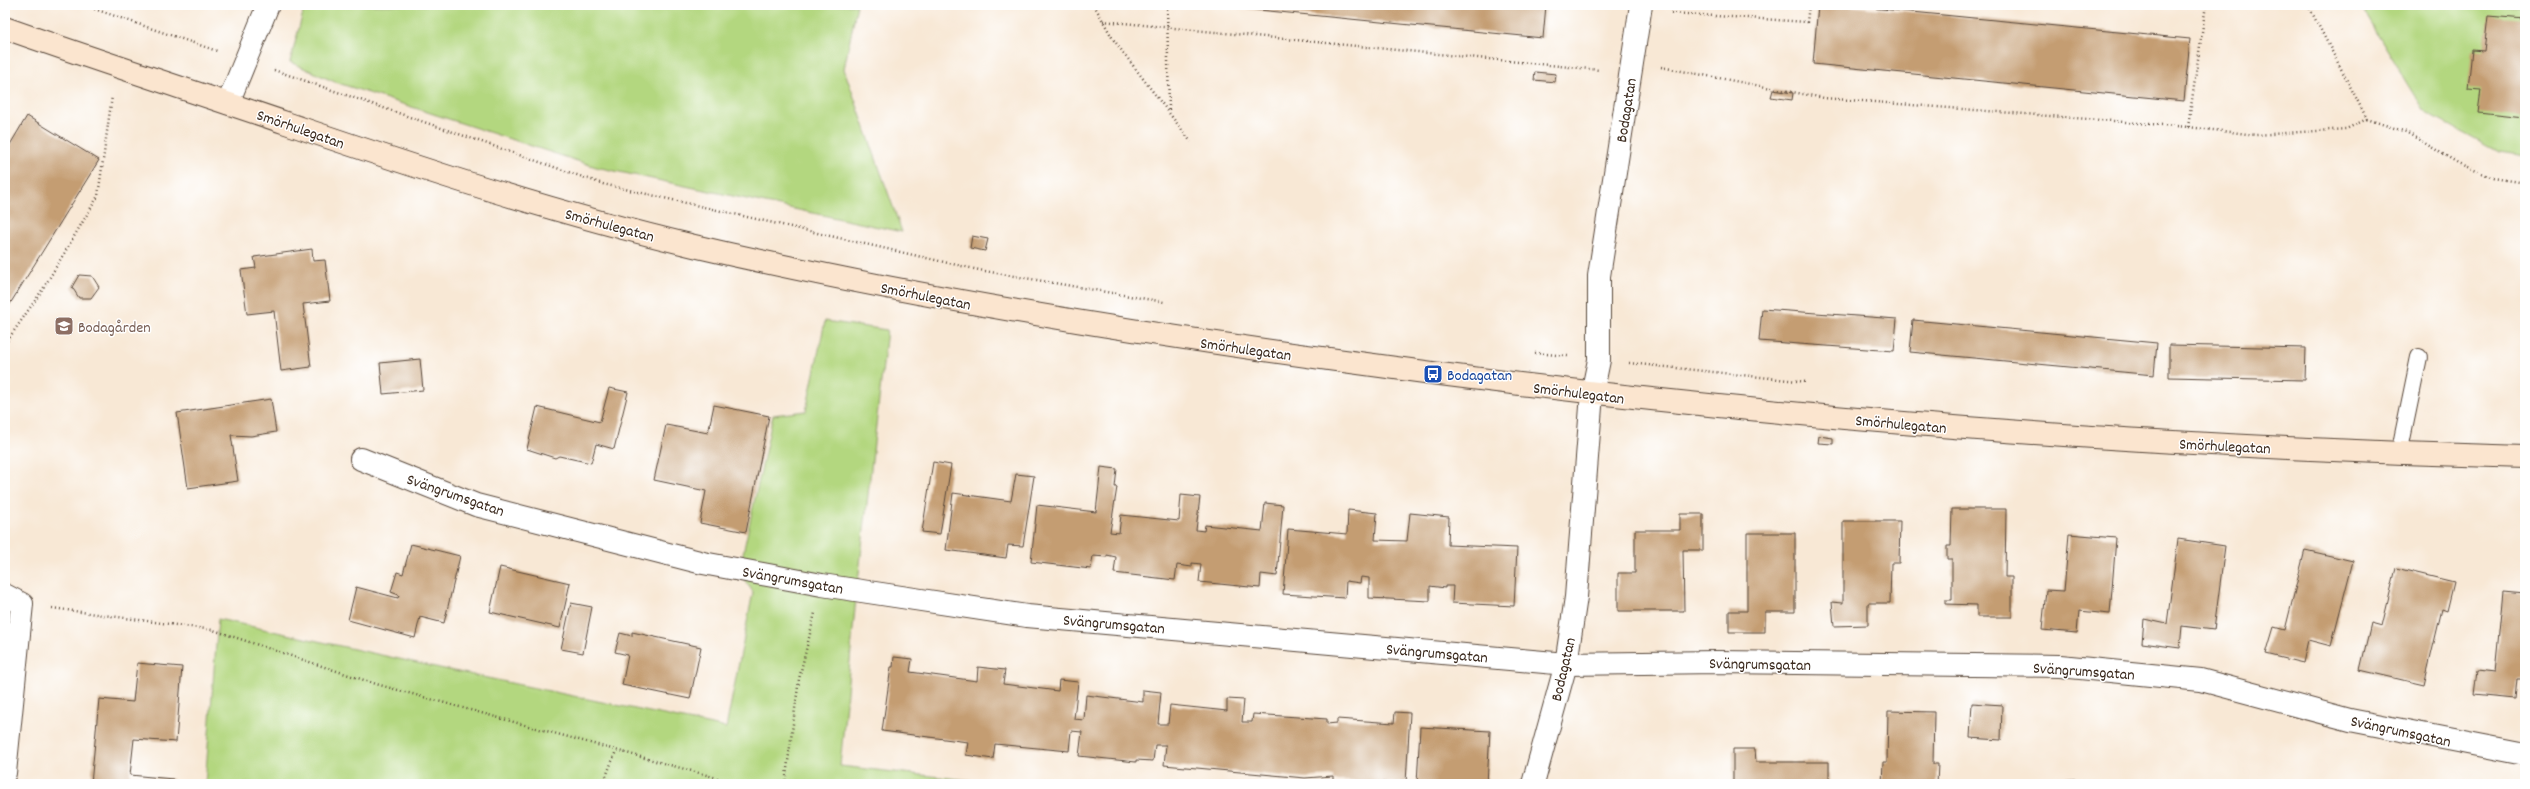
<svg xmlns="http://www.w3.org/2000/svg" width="2530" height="789" font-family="Dekko,sans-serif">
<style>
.green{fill:#b3d77f;stroke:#77804e}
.building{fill:#c49d72}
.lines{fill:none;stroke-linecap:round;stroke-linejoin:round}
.lane-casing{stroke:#574639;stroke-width:18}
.street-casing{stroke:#574639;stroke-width:24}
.secondary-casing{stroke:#574639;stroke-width:24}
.path{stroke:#574639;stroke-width:2.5;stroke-dasharray:1 3;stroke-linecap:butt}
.lane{stroke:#fff;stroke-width:16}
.street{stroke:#fff;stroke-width:22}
.secondary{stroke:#fbe5cf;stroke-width:22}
.labels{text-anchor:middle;stroke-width:3;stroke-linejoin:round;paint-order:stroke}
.street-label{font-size:16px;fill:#3b2a1e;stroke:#fff}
.education-label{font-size:16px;fill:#785e54;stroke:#fff;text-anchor:start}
.transit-label{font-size:16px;fill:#164399;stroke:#fff;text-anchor:start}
</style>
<rect width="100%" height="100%" fill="#fff"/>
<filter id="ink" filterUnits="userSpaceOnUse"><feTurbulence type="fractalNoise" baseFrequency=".025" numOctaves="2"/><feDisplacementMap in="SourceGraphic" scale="8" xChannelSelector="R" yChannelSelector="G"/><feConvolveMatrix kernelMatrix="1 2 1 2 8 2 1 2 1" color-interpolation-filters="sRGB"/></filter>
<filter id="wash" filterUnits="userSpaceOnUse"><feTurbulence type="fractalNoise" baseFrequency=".012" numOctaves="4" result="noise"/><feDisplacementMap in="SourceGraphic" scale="16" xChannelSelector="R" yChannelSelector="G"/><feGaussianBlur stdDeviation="0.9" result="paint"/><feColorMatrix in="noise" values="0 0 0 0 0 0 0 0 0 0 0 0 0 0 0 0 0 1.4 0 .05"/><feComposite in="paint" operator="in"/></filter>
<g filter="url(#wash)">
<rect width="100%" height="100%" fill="#f8e8d5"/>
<g class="green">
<polygon points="305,5 857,5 844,69 902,232 596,167 335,82 290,62"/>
<polygon points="2360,5 2525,5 2525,156 2498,152 2426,113"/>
<polygon points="825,321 887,330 855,608 840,766 1004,784 205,784 218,619 449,670 726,728 753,592 739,572 773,415 806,411"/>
</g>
<g id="blocks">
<g class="building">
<polygon points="1208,5 1546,5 1543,38"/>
<polygon points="1818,5 1840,5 2190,39 2184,101 1813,64"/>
<polygon points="2488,16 2525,19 2525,117 2478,112 2481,90 2468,89 2472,50 2484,51"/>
<polygon points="1535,72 1556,74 1555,82 1534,80"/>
<polygon points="1773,90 1793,93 1792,100 1771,97"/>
<polygon points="27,116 99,160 5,312 5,153"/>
<polygon points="972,236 988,239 985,251 970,248"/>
<polygon points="312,249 313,261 325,260 330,301 303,304 311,367 281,371 274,311 247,314 241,270 256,268 254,257"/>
<polygon points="79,275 92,276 99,287 91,298 79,298 72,287"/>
<polygon points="1762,309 1897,319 1894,351 1759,341"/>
<polygon points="1913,320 2157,343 2154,375 1910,352"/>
<polygon points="2169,345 2306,348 2305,380 2169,377"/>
<polygon points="420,359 423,390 383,394 380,363"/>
<polygon points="609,388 628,392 614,449 596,444 591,463 559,456 555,458 527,449 537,407 600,422"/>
<polygon points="271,399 276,432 251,436 231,435 238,481 188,488 177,413"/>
<polygon points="714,405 769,416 746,532 700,523 706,491 654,480 666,425 708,433"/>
<polygon points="1819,436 1833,438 1833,444 1818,443"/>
<polygon points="933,462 951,465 940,534 922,532"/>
<polygon points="1101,467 1117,469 1115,487 1117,487 1110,532 1119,533 1121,515 1179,521 1181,495 1200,497 1196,530 1204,531 1205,525 1262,531 1265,503 1283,505 1277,576 1261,574 1260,588 1199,582 1201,564 1192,563 1192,567 1177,565 1175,580 1114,573 1116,557 1107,555 1107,557 1093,556 1091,569 1031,562 1037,505 1096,512"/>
<polygon points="1016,474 1034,476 1023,546 1008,545 1006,558 946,550 953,493 1011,501"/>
<polygon points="1952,509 2006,509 2005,577 2012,577 2012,617 1977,617 1977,605 1945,604 1945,600 1952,600 1952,559 1947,559 1947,546 1951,546"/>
<polygon points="1348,510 1377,513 1375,540 1407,541 1410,513 1449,517 1448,545 1517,548 1514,606 1452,603 1453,586 1445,586 1445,588 1430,586 1430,601 1369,598 1369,578 1361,577 1360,583 1346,581 1345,598 1283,594 1288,529 1347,534"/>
<polygon points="1680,514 1703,514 1703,550 1683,550 1684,611 1618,611 1618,573 1635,573 1635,530 1680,530"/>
<polygon points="1843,521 1900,521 1899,563 1891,563 1890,603 1868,603 1868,625 1834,626 1832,602 1843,603"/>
<polygon points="1747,533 1795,533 1795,612 1765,612 1765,632 1729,632 1729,611 1747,611"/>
<polygon points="2069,534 2116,538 2110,614 2079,611 2077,633 2042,630 2046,590 2064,591"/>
<polygon points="2178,539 2225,546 2214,630 2182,626 2180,648 2142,643 2144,619 2167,624"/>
<polygon points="411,544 460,556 444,623 420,617 415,638 348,620 356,587 398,598 399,595 391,592 397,572 403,574"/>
<polygon points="2305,550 2353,561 2331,646 2308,640 2303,663 2266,654 2274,627 2285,630"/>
<polygon points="500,567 570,583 560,628 490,612"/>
<polygon points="2396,568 2454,582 2447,611 2442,609 2424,685 2360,670 2371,623 2382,626"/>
<polygon points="2503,592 2525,594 2525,679 2517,679 2515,699 2474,695 2477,670 2495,672"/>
<polygon points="571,603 592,607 583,653 561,649"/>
<polygon points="632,632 701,647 690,699 622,685 628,655 615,652 620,633 632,636"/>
<polygon points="894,657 912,659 910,672 977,681 978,667 1005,670 1003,684 1058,691 1059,680 1078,682 1074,719 1084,720 1086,695 1143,702 1143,690 1161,692 1158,724 1168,724 1170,705 1227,711 1227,699 1244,700 1242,722 1252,722 1253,714 1327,719 1327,724 1337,723 1337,719 1394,723 1395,712 1410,713 1406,783 1333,781 1333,776 1305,778 1164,765 1166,745 1155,745 1153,761 1136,760 1136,762 1079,756 1082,732 1071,731 1069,751 995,744 993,759 966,755 968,742 882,731 891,667 893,667"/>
<polygon points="137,663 182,667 176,742 134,739 130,775 173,779 172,784 91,784 99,699 133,702"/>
<polygon points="1972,703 2002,705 2001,740 1970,738"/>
<polygon points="1888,711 1934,712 1933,764 1938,764 1937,784 1882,784 1883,762 1887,762"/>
<polygon points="1420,727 1490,731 1487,784 1417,784"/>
<polygon points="1733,749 1755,749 1756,762 1829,762 1829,784 1733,784"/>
<polygon points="2075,779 2075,784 2035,784 2035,781"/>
</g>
</g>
</g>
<g filter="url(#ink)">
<use href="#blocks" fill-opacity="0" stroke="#574639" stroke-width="1"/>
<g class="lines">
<defs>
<polyline id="lane" points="2399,454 2419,357"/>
<g id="street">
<polyline points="228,103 268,5"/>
<polyline points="361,459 476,505 703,563 822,585 1027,616 1566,664 1718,662 2060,666 2201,680 2350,720 2525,754"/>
<polyline points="5,595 22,604 5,773"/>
<polyline points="1533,784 1566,664 1576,597 1592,394 1599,360 1599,276 1641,5"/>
</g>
<path id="secondary" d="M5,28C98,61 192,91 286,123C421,169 555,213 694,246C904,295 1116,330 1329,359C1726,415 2125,446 2525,457"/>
</defs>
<use href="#lane" class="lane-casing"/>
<use href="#street" class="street-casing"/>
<use href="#secondary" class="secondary-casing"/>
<g class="path">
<polyline points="83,5 217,51"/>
<polyline points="1094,5 1113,39 1191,142"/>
<polyline points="1167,5 1169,112"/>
<polyline points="2308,5 2367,119 2406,132 2458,163 2493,178 2525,183"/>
<polyline points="1671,13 1807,22 1809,5"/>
<polyline points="1103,21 1600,70"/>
<polyline points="1661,67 1824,98 2188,127 2256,135 2346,129 2367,119"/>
<polyline points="274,70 603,184 979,270 1164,302"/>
<polyline points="2188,127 2206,5"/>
<polyline points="5,344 43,289 98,196 112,96"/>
<polyline points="1535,353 1568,356"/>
<polyline points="1629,363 1807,382"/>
<polyline points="52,608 213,630 376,684 739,784"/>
<polyline points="603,784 616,751"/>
<polyline points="785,784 799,679 815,613"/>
</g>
<use href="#lane" class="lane"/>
<use href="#street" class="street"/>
<use href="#secondary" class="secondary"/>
</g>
</g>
<defs>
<symbol id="school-square" viewBox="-11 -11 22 22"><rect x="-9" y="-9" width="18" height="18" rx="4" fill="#8d6e63" stroke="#fff"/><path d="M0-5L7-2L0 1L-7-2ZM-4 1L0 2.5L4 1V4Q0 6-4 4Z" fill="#fff"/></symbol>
<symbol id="bus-square" viewBox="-11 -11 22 22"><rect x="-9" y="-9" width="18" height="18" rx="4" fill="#1a4fb4" stroke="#fff"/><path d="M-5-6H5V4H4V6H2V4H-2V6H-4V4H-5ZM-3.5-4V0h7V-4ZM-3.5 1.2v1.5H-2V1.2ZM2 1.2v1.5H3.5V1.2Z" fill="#fff"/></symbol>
</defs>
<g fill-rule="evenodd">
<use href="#school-square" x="53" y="315" width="22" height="22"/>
<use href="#bus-square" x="1422" y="363" width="22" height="22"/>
</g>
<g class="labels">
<g class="street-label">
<text transform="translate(1625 110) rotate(-81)" y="6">Bodagatan</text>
<text transform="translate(301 128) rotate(19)" y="6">Smörhulegatan</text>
<text transform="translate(610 224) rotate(15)" y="6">Smörhulegatan</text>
<text transform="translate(926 295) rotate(11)" y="6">Smörhulegatan</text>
<text transform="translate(1246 348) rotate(8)" y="6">Smörhulegatan</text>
<text transform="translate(1579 392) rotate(7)" y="6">Smörhulegatan</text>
<text transform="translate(1901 423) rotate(5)" y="6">Smörhulegatan</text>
<text transform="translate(2225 445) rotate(3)" y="6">Smörhulegatan</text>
<text transform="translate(456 494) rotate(19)" y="6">Svängrumsgatan</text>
<text transform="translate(793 579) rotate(10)" y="6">Svängrumsgatan</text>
<text transform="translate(1114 623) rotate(5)" y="6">Svängrumsgatan</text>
<text transform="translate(1437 652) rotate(5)" y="6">Svängrumsgatan</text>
<text transform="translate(1760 663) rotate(1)" y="6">Svängrumsgatan</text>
<text transform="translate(1562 669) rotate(-77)" y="6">Bodagatan</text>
<text transform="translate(2084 670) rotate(4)" y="6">Svängrumsgatan</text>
<text transform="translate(2401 730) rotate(12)" y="6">Svängrumsgatan</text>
</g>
<g class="education-label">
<text x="78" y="332">Bodagården</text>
</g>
<g class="transit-label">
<text x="1447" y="380">Bodagatan</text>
</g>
</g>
<rect width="2530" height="789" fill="none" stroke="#fff" stroke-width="20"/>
</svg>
